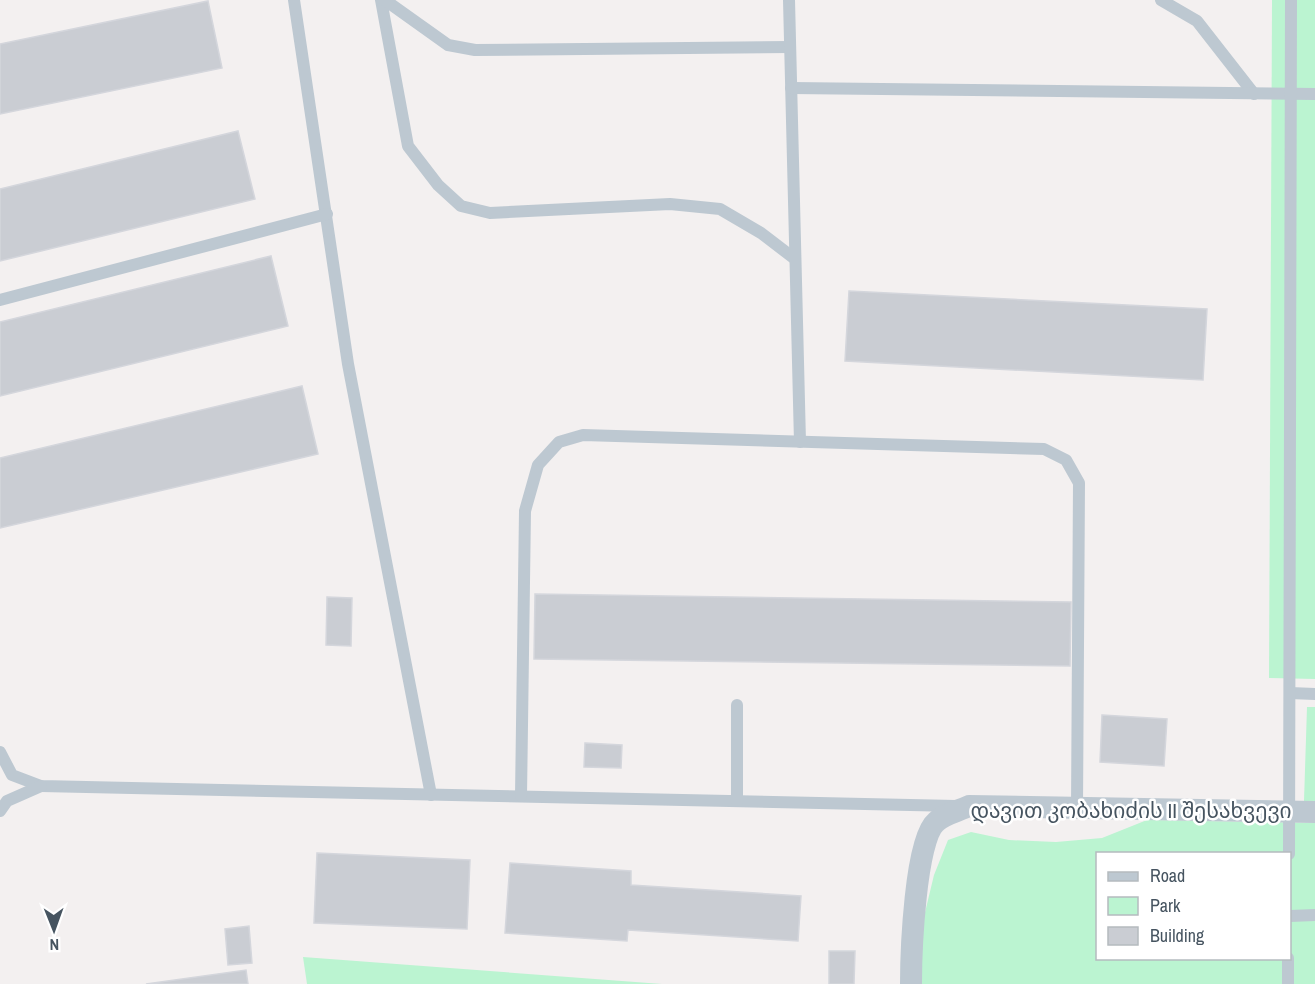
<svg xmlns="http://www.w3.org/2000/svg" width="1315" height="984" font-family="'Archivo Narrow','Noto Sans Georgian',sans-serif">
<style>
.green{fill:#bbf4d1;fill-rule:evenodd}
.building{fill:#cacdd3;stroke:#d4d6dc;stroke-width:1.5}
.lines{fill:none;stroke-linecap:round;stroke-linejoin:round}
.lane{stroke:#bdc8d1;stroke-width:12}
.street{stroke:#bdc8d1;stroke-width:22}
.labels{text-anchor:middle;stroke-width:5;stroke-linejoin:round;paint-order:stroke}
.street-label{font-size:21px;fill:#465460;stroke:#fff}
</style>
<rect width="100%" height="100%" fill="#f3f0f0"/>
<g class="green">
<polygon points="1272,0 1315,0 1315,679 1269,678"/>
<polygon points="1307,707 1315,707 1315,801 1304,801"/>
<path d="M1147,820L1315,823V984H920L921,929L934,875L948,840L971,832L1009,840L1056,842L1102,838ZM1098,854H1290V958H1098Z"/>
<polygon points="303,957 662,984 307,984"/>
</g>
<g class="building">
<polygon points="208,1 222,68 0,114 0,44"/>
<polygon points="238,131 255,199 0,261 0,189"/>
<polygon points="271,256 288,326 0,396 0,322"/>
<polygon points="849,291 1207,309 1203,380 845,361"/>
<polygon points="302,386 318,454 0,528 0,458"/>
<polygon points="535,594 1071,602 1070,666 534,659"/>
<polygon points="327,597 352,598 351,646 326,645"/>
<polygon points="1102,715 1167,719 1164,766 1100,762"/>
<polygon points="585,743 622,745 621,768 584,767"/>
<polygon points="317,853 470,860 467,929 314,923"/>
<polygon points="510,863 631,871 631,885 801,896 798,941 628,930 627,941 505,933"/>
<polygon points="249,926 252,963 228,965 225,929"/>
<polygon points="829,951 855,951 854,984 829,984"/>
<polygon points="246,970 248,984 146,984"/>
</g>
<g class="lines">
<g class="lane">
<polyline points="294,0 348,364 431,795"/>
<polyline points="381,0 408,146 438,185 461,206 490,213 670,204 720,209 761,233 795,259"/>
<polyline points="385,0 448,45 475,50 790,47"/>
<polyline points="789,0 800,442"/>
<polyline points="1161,0 1197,21 1254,94"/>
<polyline points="791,88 1315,94"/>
<polyline points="0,300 327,214"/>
<polyline points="1290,693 1315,694"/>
<polyline points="0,752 12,775 41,786 956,806"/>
<polyline points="521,796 525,511 538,465 559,442 583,435 1044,449 1066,460 1079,483 1077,808"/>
<polyline points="737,801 737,705"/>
<polyline points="0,811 7,801 41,786"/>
<polyline points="1289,854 1291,0"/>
<polyline points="1290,916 1315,915"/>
<polyline points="1288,984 1288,958"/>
</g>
<path class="street" d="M911,984C911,954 915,839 936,822C944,814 959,811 969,806L1315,812"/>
</g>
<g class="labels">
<g class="street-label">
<text x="1131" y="818">დავით კობახიძის II შესახვევი</text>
</g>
</g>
<rect x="1096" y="852" width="195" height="108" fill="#ffffff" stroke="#b5bbbf" stroke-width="1.5"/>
<rect x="1108" y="872" width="30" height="9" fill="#bdc8d1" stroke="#b5bbbf" stroke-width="1.5"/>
<text x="1150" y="882" font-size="18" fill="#465460">Road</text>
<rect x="1108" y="897" width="30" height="18" fill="#bbf4d1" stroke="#b5bbbf" stroke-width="1.5"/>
<text x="1150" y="912" font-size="18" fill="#465460">Park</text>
<rect x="1108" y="927" width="30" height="18" fill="#cacdd3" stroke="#b5bbbf" stroke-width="1.5"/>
<text x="1150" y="942" font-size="18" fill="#465460">Building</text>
<g transform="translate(54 930) rotate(179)" stroke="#ffffff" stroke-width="4.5" paint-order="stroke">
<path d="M0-4.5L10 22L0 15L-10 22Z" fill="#465460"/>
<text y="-9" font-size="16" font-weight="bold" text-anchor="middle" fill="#465460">N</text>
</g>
</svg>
